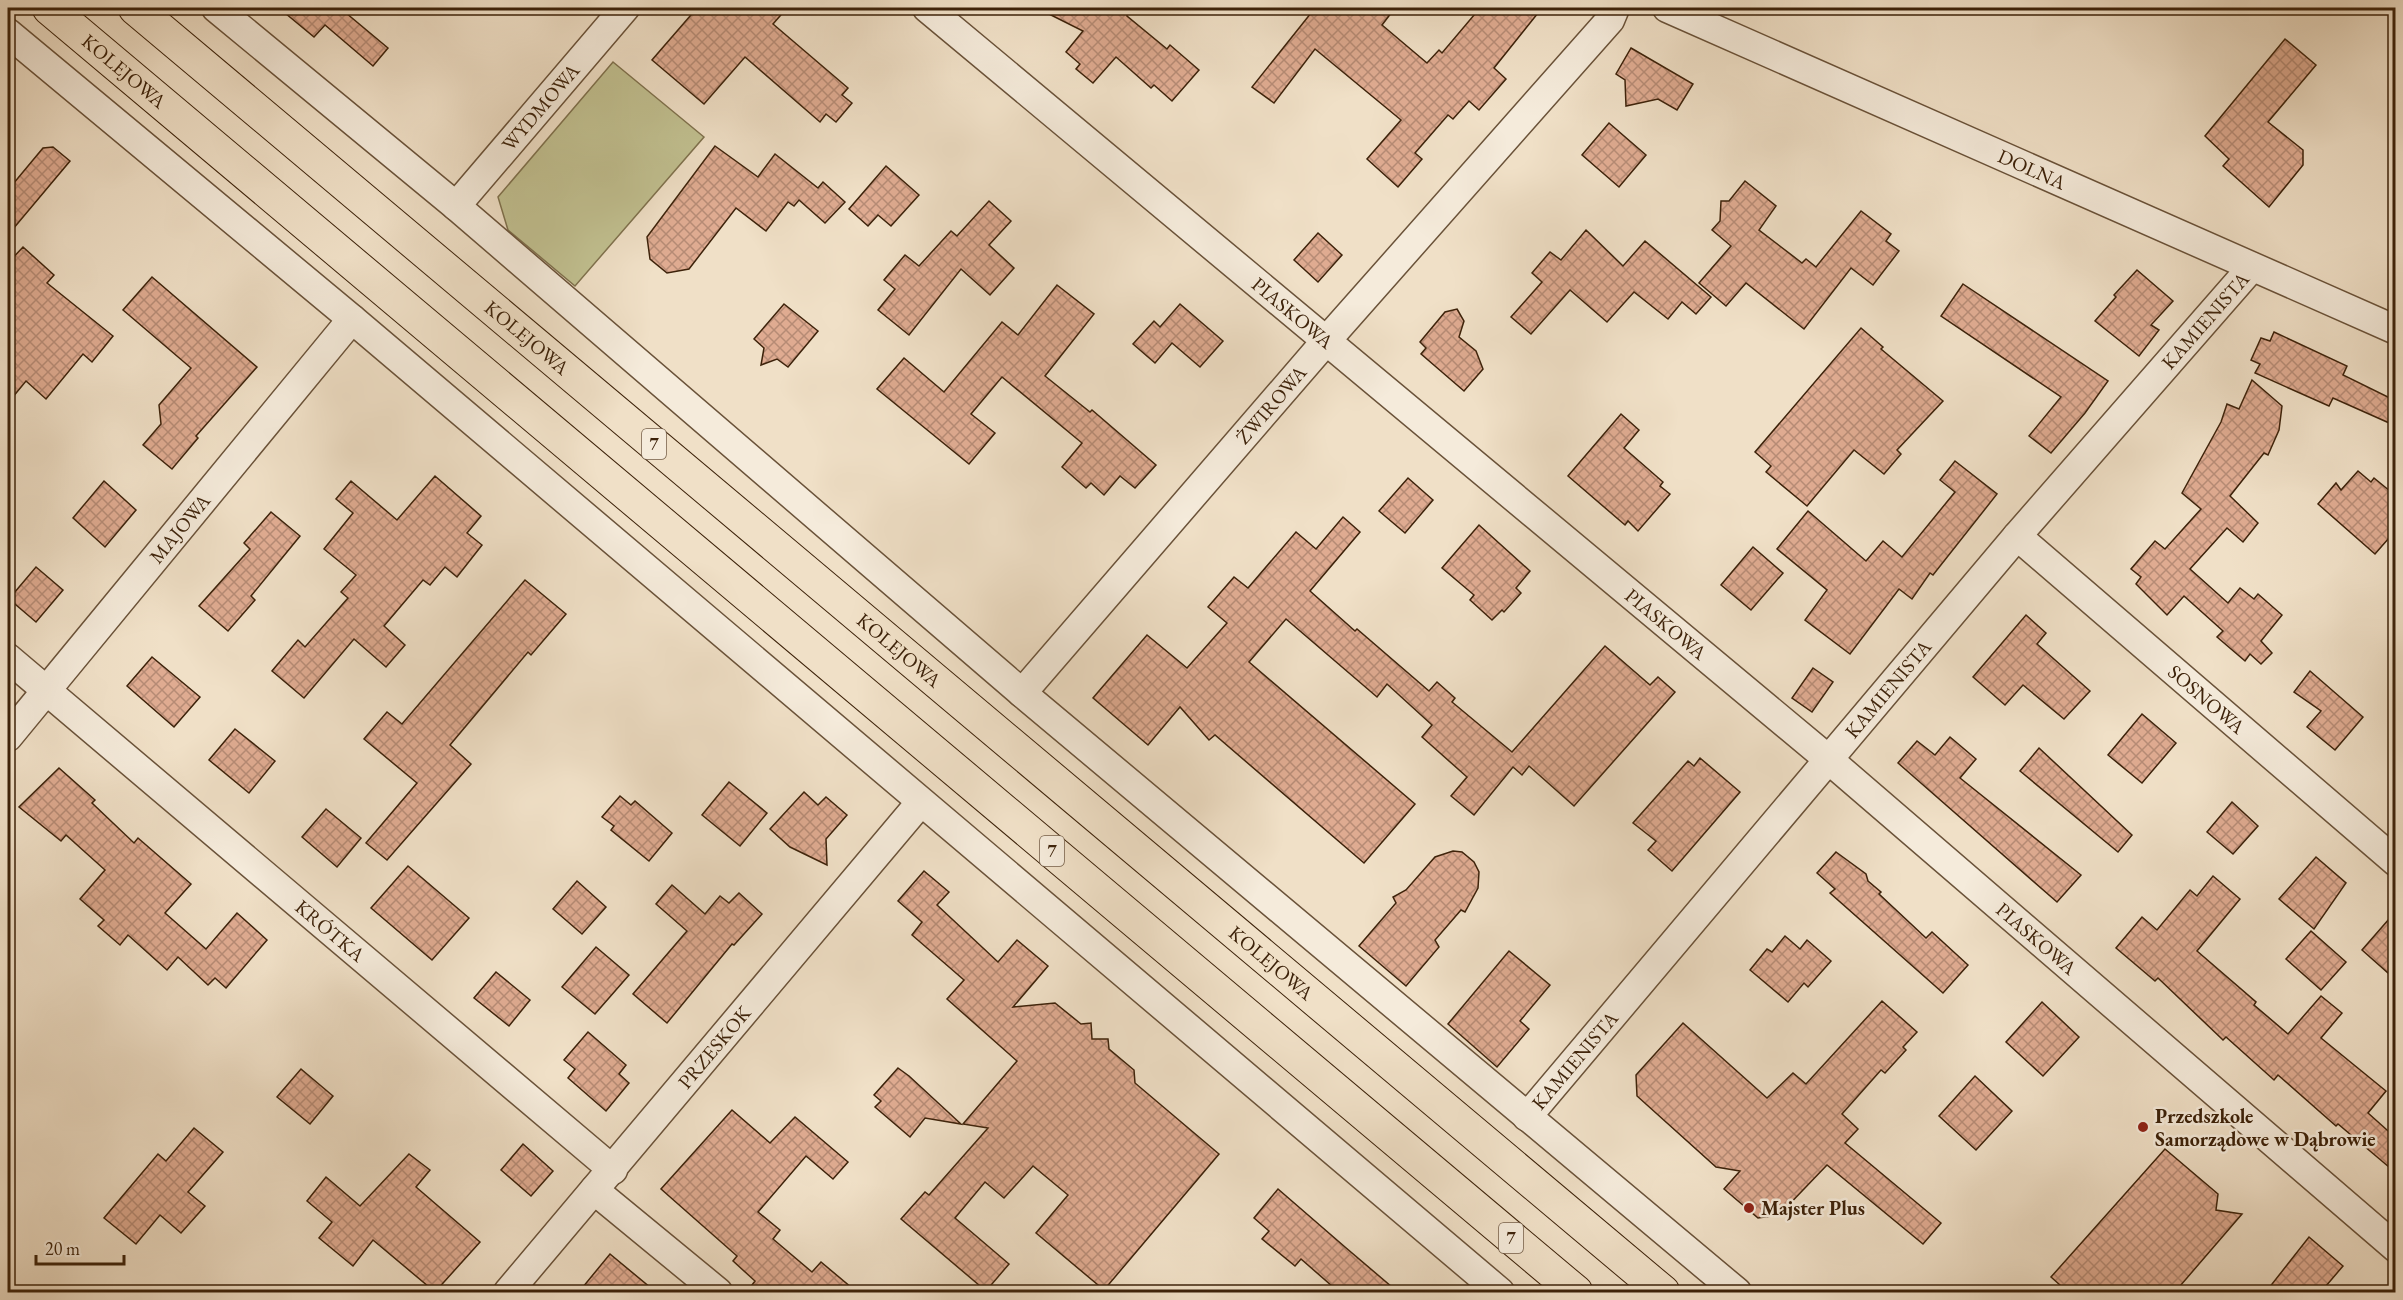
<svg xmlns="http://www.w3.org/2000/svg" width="2403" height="1300" font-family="'EB Garamond',serif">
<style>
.green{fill:#c1c090;stroke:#7f714d;stroke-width:1.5}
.building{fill:url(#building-cross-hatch);stroke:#3d220a;stroke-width:1.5}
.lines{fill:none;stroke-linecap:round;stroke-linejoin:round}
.minor-casing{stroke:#6a5239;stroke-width:31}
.trunk-casing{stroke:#3d220a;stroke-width:35}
.minor{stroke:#f5ebdb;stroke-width:28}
.trunk{stroke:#f0e0c7;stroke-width:33}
.poi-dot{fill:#8f2418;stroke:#f5ebdb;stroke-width:2}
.labels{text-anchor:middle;stroke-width:5;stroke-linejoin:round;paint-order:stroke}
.shield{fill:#f5ebdb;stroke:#745e49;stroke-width:1.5}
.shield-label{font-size:18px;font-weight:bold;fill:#3d220a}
.street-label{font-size:20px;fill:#3d220a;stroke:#f5ebdb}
.poi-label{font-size:20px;font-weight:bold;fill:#3d220a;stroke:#f5ebdb;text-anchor:start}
</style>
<defs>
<pattern id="building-cross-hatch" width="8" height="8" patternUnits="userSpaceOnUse" patternTransform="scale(1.5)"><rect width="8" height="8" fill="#dfab91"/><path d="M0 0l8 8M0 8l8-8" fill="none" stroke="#b68b75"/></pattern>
</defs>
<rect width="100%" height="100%" fill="#f0e0c7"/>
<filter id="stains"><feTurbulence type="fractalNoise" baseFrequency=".00333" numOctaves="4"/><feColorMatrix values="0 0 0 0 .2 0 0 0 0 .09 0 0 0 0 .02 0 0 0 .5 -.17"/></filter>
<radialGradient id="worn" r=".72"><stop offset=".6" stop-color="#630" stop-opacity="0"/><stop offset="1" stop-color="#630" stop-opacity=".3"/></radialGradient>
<polygon class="green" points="613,62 704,137 575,286 508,230 498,197"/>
<g class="building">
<polygon points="279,8 340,8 388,48 373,66 325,25 314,37"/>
<polygon points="697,8 787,8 773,24 848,88 842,95 852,103 836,122 826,114 820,122 745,57 704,104 652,60"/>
<polygon points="1037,8 1126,8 1127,16 1167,49 1170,45 1199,70 1172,101 1154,85 1151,88 1116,57 1093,83 1076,69 1080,64 1066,52 1083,31"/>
<polygon points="1315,8 1395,8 1382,25 1427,63 1439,50 1442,53 1480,8 1542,8 1494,68 1506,79 1479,110 1469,101 1453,119 1448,115 1415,153 1422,159 1398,187 1367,159 1401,120 1315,49 1274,103 1252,87"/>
<polygon points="2285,39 2316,65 2268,122 2303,150 2303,165 2269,207 2223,166 2229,159 2205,136"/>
<polygon points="1631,48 1693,84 1677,110 1658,99 1626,106 1625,80 1616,74"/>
<polygon points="1609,123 1646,155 1619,187 1582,155"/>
<polygon points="715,146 758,177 775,154 818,188 823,182 845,202 825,223 799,200 794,206 788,202 766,231 736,208 689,269 667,273 650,259 647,237"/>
<polygon points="53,147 70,161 8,235 8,190 43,148"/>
<polygon points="886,166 919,195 891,226 878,215 868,226 849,209"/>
<polygon points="1745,181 1776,206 1759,230 1802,263 1806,259 1816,267 1861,211 1891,234 1886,241 1899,251 1873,285 1851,268 1804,329 1746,283 1726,306 1699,283 1731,246 1712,230 1720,221 1721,201 1729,201"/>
<polygon points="989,201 1011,221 989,245 1014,268 990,295 961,269 909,335 878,310 895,289 884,280 905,255 919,266 951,231 957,236"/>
<polygon points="1586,230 1623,266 1645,241 1711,297 1696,314 1682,302 1668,319 1634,292 1607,322 1570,290 1531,334 1511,317 1542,282 1532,273 1550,252 1561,260"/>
<polygon points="1318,233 1342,255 1318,282 1294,260"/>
<polygon points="23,247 54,275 47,283 113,336 92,362 83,354 46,399 26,381 8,403 8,263"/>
<polygon points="2137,270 2173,301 2151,325 2159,330 2139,356 2095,321 2116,297 2114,295"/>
<polygon points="152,277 257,367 196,436 198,438 172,469 143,445 161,424 159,405 191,368 123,310"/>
<polygon points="1963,284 2108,381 2085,413 2051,453 2029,436 2061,397 1941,316"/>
<polygon points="1057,285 1094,314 1045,376 1090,412 1092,410 1156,465 1135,488 1120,476 1104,495 1091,483 1086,488 1062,467 1082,443 1002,377 971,414 995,433 969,464 877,389 904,358 944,392 1002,322 1018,335"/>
<polygon points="784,304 818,331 788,367 777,359 761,365 764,348 754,339"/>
<polygon points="1180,304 1223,341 1200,367 1172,343 1155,363 1133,344 1154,321 1160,327"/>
<polygon points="1457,309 1464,321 1459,337 1476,351 1483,369 1464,391 1421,354 1426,348 1420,342 1445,312"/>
<polygon points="1861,328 1883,347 1881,349 1943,401 1897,450 1901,454 1884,474 1854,450 1807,506 1766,472 1771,466 1755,452"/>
<polygon points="2274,332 2347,366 2343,375 2396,401 2396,426 2333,398 2329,406 2255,373 2260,364 2251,360 2261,338 2270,341"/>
<polygon points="2252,380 2282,406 2279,430 2268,455 2264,453 2230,496 2258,523 2243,542 2227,528 2190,569 2228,603 2240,588 2254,599 2258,594 2282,615 2261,641 2272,653 2261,664 2250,654 2245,661 2217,637 2223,631 2184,596 2167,615 2136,584 2141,577 2131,569 2155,541 2165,549 2201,509 2182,493 2221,422 2227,404 2239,409"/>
<polygon points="1621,414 1639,430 1624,448 1663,482 1660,486 1670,494 1638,531 1628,521 1625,525 1568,476"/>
<polygon points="1955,461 1997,494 1933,575 1930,573 1912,599 1899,589 1850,654 1805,620 1827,590 1777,549 1808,511 1866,561 1883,541 1902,557 1955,492 1940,480"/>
<polygon points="2358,471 2371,482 2374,478 2396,496 2396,530 2375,554 2318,504 2336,483 2341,490"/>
<polygon points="435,476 481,516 467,533 482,545 457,577 445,567 430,585 423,580 384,626 405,645 386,667 354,639 304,698 272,671 298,640 305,647 348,598 341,592 356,575 324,549 353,513 336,499 351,481 397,520"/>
<polygon points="1408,478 1433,500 1405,533 1379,511"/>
<polygon points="104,481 136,510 105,547 73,518"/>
<polygon points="271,512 300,536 251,596 255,600 228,631 199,606 250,549 244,543"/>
<polygon points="1343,517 1360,532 1310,591 1355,631 1357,629 1429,691 1437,682 1455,698 1452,702 1512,752 1605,646 1650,685 1658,677 1675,692 1574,806 1529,766 1522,775 1513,767 1474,815 1451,796 1467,777 1422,737 1432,725 1387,684 1377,697 1286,619 1249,662 1415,804 1364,863 1215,735 1209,740 1180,707 1148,745 1093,698 1147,635 1187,668 1227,623 1208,607 1234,577 1248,588 1296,532 1316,549"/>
<polygon points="1479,525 1530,571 1516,588 1521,593 1504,612 1502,610 1492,620 1470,600 1474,595 1442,568"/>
<polygon points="1753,547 1783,573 1751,610 1721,585"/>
<polygon points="36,567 63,590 36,622 9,599"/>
<polygon points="525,580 566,614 531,655 528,652 450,745 471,764 387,860 366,843 417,783 364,739 387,712 402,724"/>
<polygon points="2026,615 2046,633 2037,644 2090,691 2064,719 2023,685 2005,705 1973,677"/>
<polygon points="152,657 200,697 174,727 127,686"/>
<polygon points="1813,668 1833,682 1812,712 1792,698"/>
<polygon points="2310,671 2363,717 2335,750 2307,727 2321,711 2294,692"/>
<polygon points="2142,714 2176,743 2142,783 2108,755"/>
<polygon points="235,729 275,761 249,793 209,760"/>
<polygon points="1950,737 1976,759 1960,778 2081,875 2057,902 1898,763 1917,741 1935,755"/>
<polygon points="2039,748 2132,835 2118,852 2020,771"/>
<polygon points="1700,758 1740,792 1672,871 1648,850 1656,841 1633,823 1688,761 1694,766"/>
<polygon points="59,768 95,800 92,803 134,843 138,838 191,884 165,913 206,949 237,913 267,940 226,988 215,978 208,985 178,957 167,970 128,935 120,945 98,926 104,920 80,899 105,870 66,835 61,841 19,807"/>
<polygon points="729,782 767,813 740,846 702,815"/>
<polygon points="804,792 818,805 826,797 847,815 826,839 827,865 790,847 770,829"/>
<polygon points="620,796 631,805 635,801 672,833 649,861 611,830 614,826 602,817"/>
<polygon points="2232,802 2258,826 2233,854 2207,832"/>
<polygon points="326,809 361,838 337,867 302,837"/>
<polygon points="1453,851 1462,852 1474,862 1479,872 1478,888 1465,912 1461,910 1435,940 1439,947 1406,986 1359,946 1396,903 1393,897 1406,890 1435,857"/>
<polygon points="1836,852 1866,874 1868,881 1881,892 1879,894 1926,938 1932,932 1968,965 1943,993 1830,893 1835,889 1817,873"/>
<polygon points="2316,857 2346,883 2314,929 2279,899"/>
<polygon points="408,866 469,918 432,960 371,908"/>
<polygon points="924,871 949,892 937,905 998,962 1017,940 1048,966 1013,1007 1055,1003 1081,1024 1091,1023 1092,1039 1108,1039 1109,1049 1134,1070 1135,1083 1219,1154 1104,1290 1036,1233 1068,1195 1033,1166 1004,1198 985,1182 955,1218 1009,1264 986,1291 901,1219 925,1192 929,1195 988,1128 963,1124 1017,1061 947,999 964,980 912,935 922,922 898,901"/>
<polygon points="2213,876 2240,899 2197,951 2256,1002 2254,1005 2288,1034 2321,996 2342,1013 2321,1038 2386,1091 2368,1113 2396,1138 2396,1173 2338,1124 2336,1126 2278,1075 2274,1080 2226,1037 2223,1040 2158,978 2155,981 2116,948 2142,917 2157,930 2190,890 2197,896"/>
<polygon points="577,881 606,907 582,934 553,909"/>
<polygon points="672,885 705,914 720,896 729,903 739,893 762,914 734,945 732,944 667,1023 633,994 687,931 656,904"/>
<polygon points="2396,911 2396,980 2362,950"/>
<polygon points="2311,931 2346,962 2321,990 2286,959"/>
<polygon points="1785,936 1800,949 1807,940 1831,961 1808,987 1804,983 1788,1002 1750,970 1767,949 1772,952"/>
<polygon points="596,947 629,975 595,1014 562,987"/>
<polygon points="1509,951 1550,985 1520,1021 1529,1029 1497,1067 1448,1024"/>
<polygon points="496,972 530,1000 509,1026 474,998"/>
<polygon points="1882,1001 1917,1032 1903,1047 1906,1050 1885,1073 1881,1070 1842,1114 1858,1129 1845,1143 1941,1223 1923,1244 1827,1165 1779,1215 1758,1218 1724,1189 1740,1171 1716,1167 1637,1096 1636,1075 1683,1023 1767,1098 1793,1073 1806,1084"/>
<polygon points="2042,1002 2079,1037 2043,1076 2006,1042"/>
<polygon points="588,1032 626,1065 619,1074 629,1083 606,1111 568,1078 575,1069 564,1060"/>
<polygon points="898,1068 909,1076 961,1124 925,1118 910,1137 875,1107 881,1101 874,1095"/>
<polygon points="301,1069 333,1096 310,1124 277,1097"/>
<polygon points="1975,1076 2012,1111 1976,1150 1939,1116"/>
<polygon points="732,1110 770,1143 795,1117 848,1162 833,1179 806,1156 758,1212 780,1230 773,1239 812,1272 821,1262 858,1293 746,1293 755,1281 733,1261 737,1256 661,1189"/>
<polygon points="194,1128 223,1152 188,1192 205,1206 181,1233 160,1215 136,1244 104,1218 158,1154 166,1161"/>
<polygon points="523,1144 553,1171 531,1196 501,1170"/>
<polygon points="2165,1149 2218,1194 2216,1210 2242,1214 2174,1293 2069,1293 2051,1277"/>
<polygon points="409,1154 430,1170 416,1187 480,1242 435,1292 373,1240 353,1266 319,1238 332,1222 307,1201 326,1177 360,1206"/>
<polygon points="1278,1189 1345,1247 1399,1293 1340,1293 1301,1259 1295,1266 1262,1239 1269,1231 1254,1218"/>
<polygon points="2309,1237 2343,1266 2320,1293 2265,1293"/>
<polygon points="610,1254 657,1293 578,1293"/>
</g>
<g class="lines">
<defs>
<g id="minor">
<polyline points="216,8 456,206 1022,693 1737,1292"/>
<path id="s1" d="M927,8L1828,759L2396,1248"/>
<path id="s2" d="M1667,8L2396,330"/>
<polyline points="8,33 352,319 1500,1292"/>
<path id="s3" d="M456,206L625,8"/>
<path id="s4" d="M2017,536L2396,862"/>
<path id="s5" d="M8,658L613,1170"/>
<path id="s6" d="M1022,693L1326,341L1610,20L1615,8"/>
<path id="s7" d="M8,737L352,319"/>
<path id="s8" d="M1527,1117L2017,536L2252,267"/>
<polyline points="594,1190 718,1292"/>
<path id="s9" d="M508,1292L920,803"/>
</g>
<g id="trunk">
<path id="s10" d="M49,8L1576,1292"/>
<path id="s11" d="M135,8L1663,1292"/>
</g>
</defs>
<use href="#minor" class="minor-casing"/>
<use href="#trunk" class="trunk-casing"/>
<use href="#minor" class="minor"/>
<use href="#trunk" class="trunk"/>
</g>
<g class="poi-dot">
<circle cx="2143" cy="1127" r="6"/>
<circle cx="1749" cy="1208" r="6"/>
</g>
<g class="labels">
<g class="shield">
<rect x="642" y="429" width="24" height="30" rx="4.5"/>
<rect x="1040" y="836" width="24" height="30" rx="4.5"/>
<rect x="1499" y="1223" width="24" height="30" rx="4.5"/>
</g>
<g class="shield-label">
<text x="654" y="450">7</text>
<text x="1052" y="857">7</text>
<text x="1511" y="1244">7</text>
</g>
<g class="street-label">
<text dy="7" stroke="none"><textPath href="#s10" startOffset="98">KOLEJOWA</textPath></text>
<text dy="7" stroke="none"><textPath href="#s3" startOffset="130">WYDMOWA</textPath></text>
<text dy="7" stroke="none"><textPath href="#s2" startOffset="399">DOLNA</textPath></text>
<text dy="7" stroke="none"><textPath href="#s1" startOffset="476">PIASKOWA</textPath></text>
<text dy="7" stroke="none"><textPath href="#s8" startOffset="1046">KAMIENISTA</textPath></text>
<text dy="7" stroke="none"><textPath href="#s11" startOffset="512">KOLEJOWA</textPath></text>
<text dy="7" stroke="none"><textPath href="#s6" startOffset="381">ŻWIROWA</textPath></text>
<text dy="7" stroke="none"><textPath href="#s7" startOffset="270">MAJOWA</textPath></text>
<text dy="7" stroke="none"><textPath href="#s1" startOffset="962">PIASKOWA</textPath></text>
<text dy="7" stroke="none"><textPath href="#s11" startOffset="998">KOLEJOWA</textPath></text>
<text dy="7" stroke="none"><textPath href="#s8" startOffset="560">KAMIENISTA</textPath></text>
<text dy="7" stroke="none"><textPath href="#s4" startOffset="250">SOSNOWA</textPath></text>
<text dy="7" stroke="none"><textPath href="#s5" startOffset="422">KRÓTKA</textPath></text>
<text dy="7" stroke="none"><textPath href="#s1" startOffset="1448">PIASKOWA</textPath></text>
<text dy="7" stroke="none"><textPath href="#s11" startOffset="1484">KOLEJOWA</textPath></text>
<text dy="7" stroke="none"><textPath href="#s9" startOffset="320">PRZESKOK</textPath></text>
<text dy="7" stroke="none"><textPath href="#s8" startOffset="74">KAMIENISTA</textPath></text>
</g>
<g class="poi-label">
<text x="2155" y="1123">Przedszkole<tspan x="2155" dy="23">Samorządowe w Dąbrowie</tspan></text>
<text x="1761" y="1215">Majster Plus</text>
</g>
</g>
<rect width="2403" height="1300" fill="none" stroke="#f0e0c7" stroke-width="30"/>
<rect x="9" y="9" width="2385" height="1282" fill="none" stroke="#3d220a" stroke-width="3"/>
<rect x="15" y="15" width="2373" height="1270" fill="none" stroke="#3d220a" stroke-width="1.5"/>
<path d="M36 1255v9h88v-9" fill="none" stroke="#3d220a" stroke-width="3"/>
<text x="45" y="1255" font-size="18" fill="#3d220a" stroke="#f5ebdb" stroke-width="4.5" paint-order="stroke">20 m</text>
<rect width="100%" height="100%" filter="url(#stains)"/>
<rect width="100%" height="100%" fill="url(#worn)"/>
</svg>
